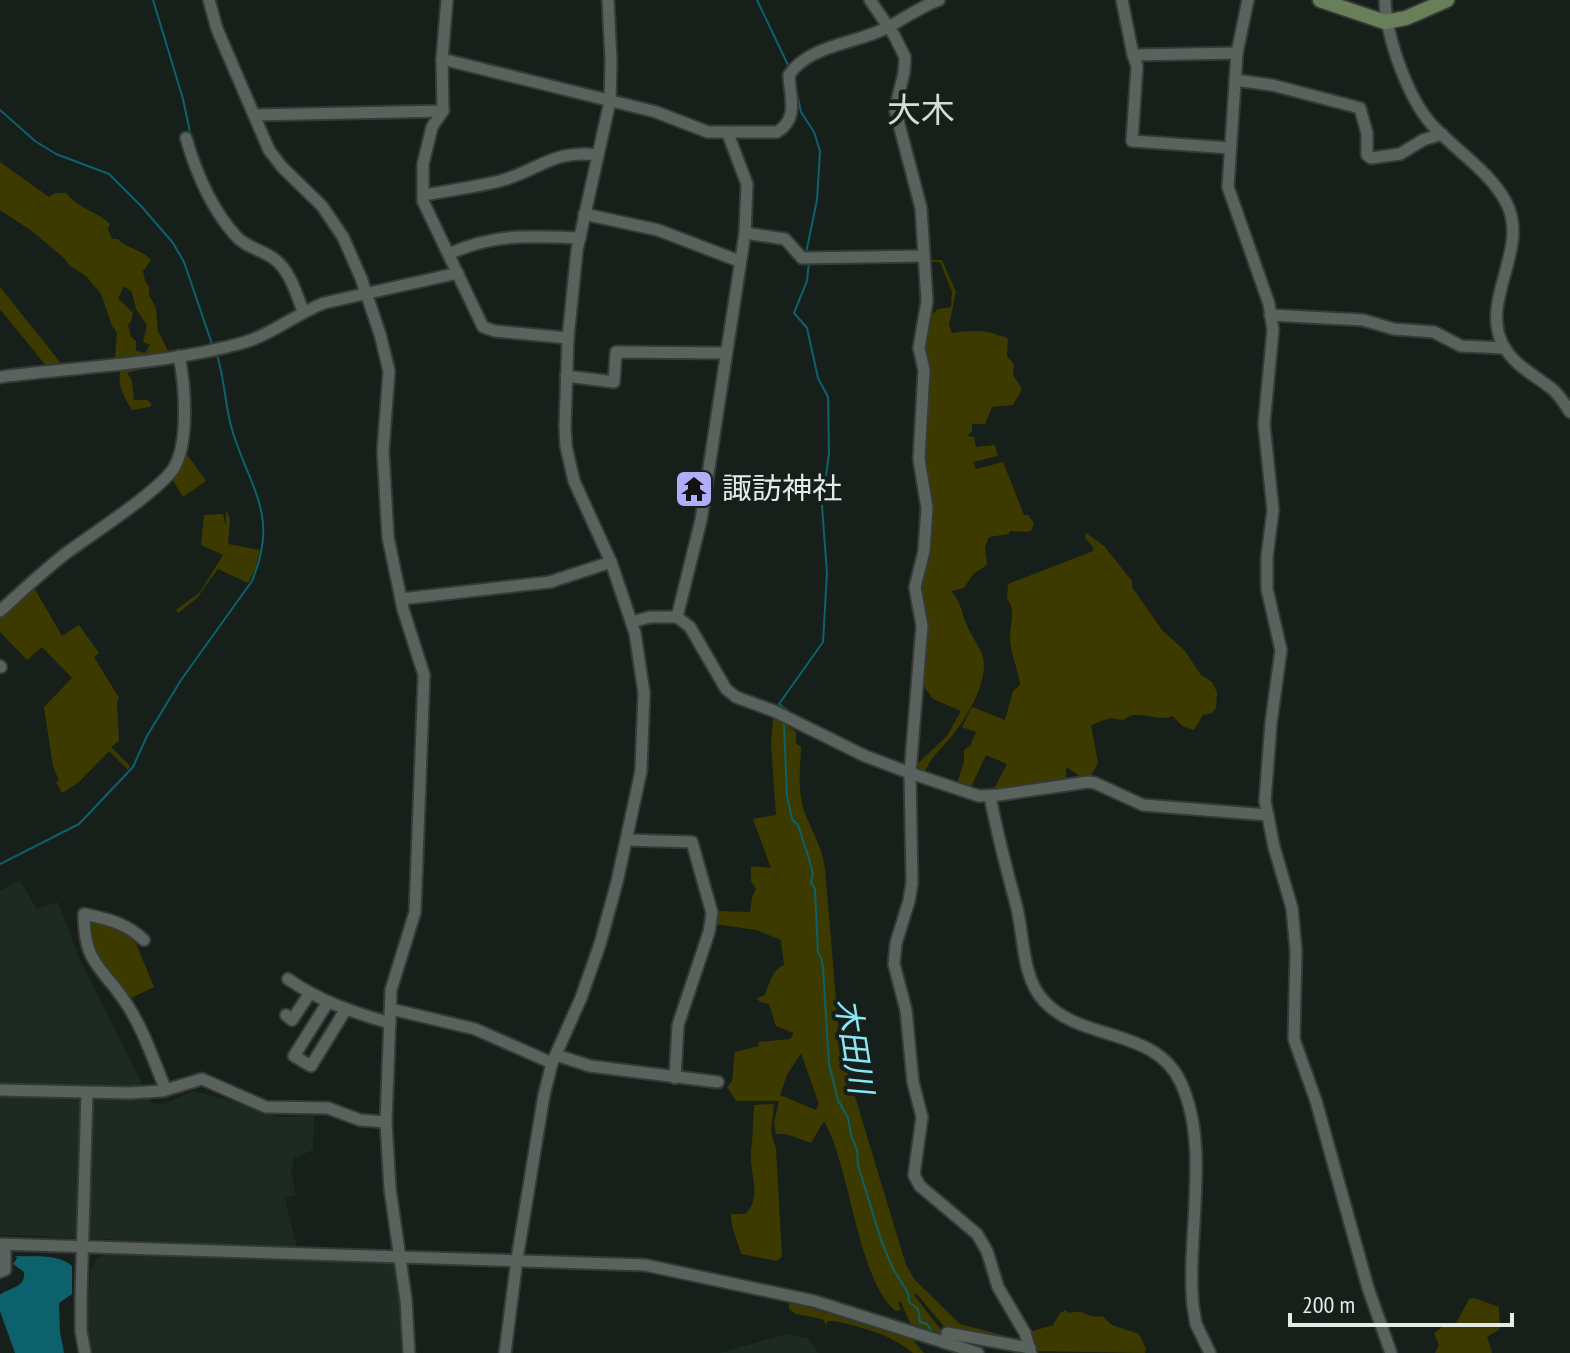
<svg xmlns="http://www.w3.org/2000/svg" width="1570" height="1353" font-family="'PT Sans Narrow','Noto Sans JP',sans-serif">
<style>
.built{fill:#1c2a21}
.green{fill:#3d3a00;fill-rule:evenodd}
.water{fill:#0d616d}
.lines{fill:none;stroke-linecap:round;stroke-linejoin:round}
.stream{stroke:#0d616d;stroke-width:2}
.minor-casing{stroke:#363a37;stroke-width:15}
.major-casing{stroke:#363a37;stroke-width:18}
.minor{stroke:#59625c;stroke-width:11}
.major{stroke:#687f5a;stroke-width:14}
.labels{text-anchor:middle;stroke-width:8;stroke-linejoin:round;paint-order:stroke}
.poi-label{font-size:30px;fill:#e5eae7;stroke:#171f1a;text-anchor:start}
.water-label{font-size:32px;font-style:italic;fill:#89e8f8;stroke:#171f1a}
.quarter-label{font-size:34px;fill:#d3ddd6;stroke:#171f1a}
</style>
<rect width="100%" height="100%" fill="#171f1a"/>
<g class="built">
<polygon points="20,880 37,909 58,902 79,958 152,1103 162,1105 193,1091 236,1102 277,1117 314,1115 313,1150 294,1158 291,1172 296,1195 285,1198 297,1247 0,1235 0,891"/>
<polygon points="113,1251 394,1264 397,1268 405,1353 91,1353 88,1322 90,1272 97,1258"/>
<polygon points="786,1334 807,1338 819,1353 719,1353"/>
</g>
<g class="green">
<path d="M0,162L49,197L55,193H66C80,210 96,210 110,224L108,229L112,239H118C127,249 141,249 151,260L143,271L145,281L149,287V295L156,308L158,331L169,353L155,362L157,368L147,367L146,364L142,369L127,373L132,381L134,400H147L152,404L150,407L132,410C124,396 116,385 121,368L115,358L117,333L112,326L101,294L86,276L70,266L64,258L32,231L0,210ZM124,286L132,292L136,309L147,325L143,342L150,345L145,353L136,351V341L131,337L128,325L131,322L133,313L118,298Z"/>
<path d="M931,260H942L956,292L949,325L952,333C963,331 975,330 987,332C995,333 997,336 1006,337L1008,340L1007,356L1014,364L1013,375L1022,389L1013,405L992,407L985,424H972V432L967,436L974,437L976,447L995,445L998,456L973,462L976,469L1003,462L1024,515H1028L1034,523L1032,530L1027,532L1010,531L1009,534L989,537L985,547L987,565L973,574L964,588L951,591C962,604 961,611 966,623C970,635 979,644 983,657C989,680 966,720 951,737C941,749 932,756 925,771L914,767L947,736L961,711L933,699L920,681L924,630L912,588L922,531V353L928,318L938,309L951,307L952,292L940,262H928Z"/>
<polygon points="0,287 64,367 47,367 0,309"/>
<polygon points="184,450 206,481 183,497 171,477"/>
<polygon points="226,510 230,519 228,544 260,550 255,570 248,583 218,569 197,598 178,613 176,610 200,592 223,555 201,545 204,515 223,514 226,526"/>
<path d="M1086,533L1104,546L1132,581V587L1162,630L1185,651L1201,675L1212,682L1217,692L1216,708L1212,713L1203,715L1194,730L1182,726L1173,716C1156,723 1138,707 1123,720L1110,718L1091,725L1098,763L1089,779L1080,780L1078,775L1066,767V781L992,793L1007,764L986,755L971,787L965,789L957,784L964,761V750L970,746L976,732L962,727L972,707L1005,720L1013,691L1020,685C1019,672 1010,651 1010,639C1009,624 1017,612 1007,599L1008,584L1093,551V547L1085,538Z"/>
<polygon points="33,586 62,636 79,625 99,653 94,657 119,698 117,703 119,741 111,747 130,766 128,770 109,751 79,782 62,793 56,782 59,781 53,766 44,707 72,678 42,647 27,660 0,632 0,615"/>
<path d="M773,717L789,723V727L796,732V743L801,747C800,770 797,794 806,816C814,835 822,848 825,869L840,1047L906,1265L914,1279L960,1324L1025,1341L1026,1344L947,1330L916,1293L914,1295L941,1330V1334L910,1323L901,1302L898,1303L901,1310L896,1311C858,1282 850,1165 824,1121L811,1143L786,1134H776L774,1123L779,1101H736L727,1087L732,1081L735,1052L759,1046L758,1042L790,1039L794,1033L776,1026L769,1004L760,1002L757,998L765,995C770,982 772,970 784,965L781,940L756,930L715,924L716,911L750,912L752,897L756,889L751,881V866L771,868L753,819L776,815L771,744ZM801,1053L819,1104L816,1110L780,1095L787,1075Z"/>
<path d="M89,918L132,934L154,987L127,1000C103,968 93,958 89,918Z"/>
<path d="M774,1104L771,1132L776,1149L782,1256L777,1261L741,1254C738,1242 730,1225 731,1214H745C763,1199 749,1171 751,1152C753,1136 753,1121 754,1105Z"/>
<polygon points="1474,1298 1499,1307 1500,1329 1487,1337 1492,1353 1435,1353 1439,1345 1434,1333 1445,1325 1456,1323 1469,1299"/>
<path d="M789,1301L913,1340L924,1353H913C890,1334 864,1328 835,1321H827V1325L822,1319L796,1314L789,1309Z"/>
<path d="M1066,1310L1068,1313C1084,1308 1088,1319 1102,1316L1112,1325L1139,1334L1146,1349L1145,1353L1037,1351L1030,1335L1033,1331L1053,1325L1060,1313Z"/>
</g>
<path class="water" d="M15,1256C33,1257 58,1253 72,1266V1294L59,1303L60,1332L64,1353H15L0,1311V1295C10,1287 26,1288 24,1272L13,1264L17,1258Z"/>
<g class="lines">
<g class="stream">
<polyline points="153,0 183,99 191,137"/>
<polyline points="757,0 789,67"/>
<polyline points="795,83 801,112 814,132 820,151 817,200 806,253"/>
<polyline points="0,110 35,141 56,154 109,174 142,207 173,243 184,262 212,344"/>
<polyline points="790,712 779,704 823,642 827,573 822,506 829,453 828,397 818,378 807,328 794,313 807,281 809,261"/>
<polyline points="784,724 787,796 792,819 798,825 810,862 813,874 811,883 815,889 818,953 821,957 823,967 829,1064 838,1100 848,1118 851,1135 857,1150 858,1165 881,1240 893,1269 908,1293 909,1302 918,1309 920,1322 927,1324 934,1335"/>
<path d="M0,864L79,824L133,767L147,736L181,680L252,581C279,517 252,492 233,433C225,408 225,380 217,355"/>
</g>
<defs>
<g id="minor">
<polyline points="209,0 217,29 269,150 282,167 322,206 343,237 361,278 380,334 389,371 383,451 388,537 403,609 424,675 415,912 391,990 386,1122 390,1189 406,1300 409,1353"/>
<polyline points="447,0 442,59 443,111 432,127 423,164 423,201 483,327 495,331 568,338"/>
<polyline points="870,0 894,35 905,57 904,73 895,109 921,208 927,301 919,348 924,370 919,459 927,508 924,551 915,587 922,626 910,773 912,883 909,901 896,943 894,964 906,1010 913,1082 922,1117 914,1175 920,1186 977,1234 987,1251 998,1287 1025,1333 1031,1353"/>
<polyline points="1122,0 1133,55 1237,53"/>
<polyline points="1248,0 1237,53 1228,187 1269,304 1273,330 1264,424 1273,510 1267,557 1267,589 1281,650 1271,723 1265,801 1274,847 1292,908 1296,951 1294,1039 1316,1101 1368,1288 1391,1353"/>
<path d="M1385,0C1386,37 1409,103 1436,129C1460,153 1492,174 1507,204C1529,249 1481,299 1502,343C1513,365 1533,374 1551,388C1559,394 1565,404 1570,412"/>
<polyline points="1133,55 1137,66 1132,141 1230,148"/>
<path d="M442,59L656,112L708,132H777C799,119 790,97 789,75C809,45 854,44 884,29C903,20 919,7 939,0"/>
<polyline points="1235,80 1272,85 1360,108 1367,133 1367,155 1371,158 1400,154 1423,140 1442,134"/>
<polyline points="254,115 443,111"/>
<path d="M186,138C196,172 211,209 236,236C245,247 262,250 273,258C290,270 296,293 303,311"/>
<path d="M424,195C450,190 478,187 503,180C540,169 555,149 598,155"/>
<polyline points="584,214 658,230 739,261"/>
<polyline points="745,233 785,239 802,258 924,256"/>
<path d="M449,254C493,233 532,236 580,238"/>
<polyline points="1270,315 1363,320 1394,329 1434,332 1461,346 1505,348"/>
<polyline points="566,376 614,382 616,352 725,353"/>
<path d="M0,377C81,366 163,365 242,343C271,335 296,314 324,303L458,273"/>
<polyline points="401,599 550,582 611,562"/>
<path d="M0,611C21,592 42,572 65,554C89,536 164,488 175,466C189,440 185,384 179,356"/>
<polyline points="677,617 701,520 745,233 747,184 728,134"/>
<polyline points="632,622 650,617 677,617 690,627 726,689 736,697 774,711 865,756 910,773 979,796 999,795 1088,782 1095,783 1143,805 1268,815"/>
<polyline points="0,666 1,667"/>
<path d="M990,796C997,834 1007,871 1017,908C1024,937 1022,978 1044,1001C1081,1042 1156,1027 1181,1083C1211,1149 1186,1235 1193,1306L1196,1324L1210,1353"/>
<polyline points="627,840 692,842 712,913 709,932 678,1025 675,1078"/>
<path d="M144,940C126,923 108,919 84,914C84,965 102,966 126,1003C143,1028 154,1062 166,1090"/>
<path d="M288,979C319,1001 355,1013 390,1023"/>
<polyline points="328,1002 294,1056 311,1066 346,1009"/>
<polyline points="391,1009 475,1029 552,1063"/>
<polyline points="286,1015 292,1020 310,993"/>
<polyline points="556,1055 590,1066 718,1082"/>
<polyline points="0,1090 130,1093 162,1091 202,1079 266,1107 328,1108 360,1120 386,1122"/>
<polyline points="0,1244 645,1265 814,1301 978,1353"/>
<polyline points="0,1272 5,1270 5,1245"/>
<polyline points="946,1343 947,1333 1030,1348"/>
<polyline points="85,1353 81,1331 81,1297 87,1093"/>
<polyline points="505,1353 517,1259 544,1095 552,1063 581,998 600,944 617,882 641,771 644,693 635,633 611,562 574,481 566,446 565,426 568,338 577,250 610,101 611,61 608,0"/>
</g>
<polyline id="major" points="1320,0 1385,22 1406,18 1447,0"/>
</defs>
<use href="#minor" class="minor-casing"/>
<use href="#major" class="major-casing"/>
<use href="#minor" class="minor"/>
<use href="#major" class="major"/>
</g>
<defs>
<symbol id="temple-square" viewBox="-11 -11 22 22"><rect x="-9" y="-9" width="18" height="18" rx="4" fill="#b2adf9" stroke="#171f1a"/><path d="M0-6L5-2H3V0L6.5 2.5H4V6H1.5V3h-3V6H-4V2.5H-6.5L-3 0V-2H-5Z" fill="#111"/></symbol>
</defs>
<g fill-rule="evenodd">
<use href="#temple-square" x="672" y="467" width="44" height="44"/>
</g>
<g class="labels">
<g class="poi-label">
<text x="722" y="499">諏訪神社</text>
</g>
<g class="water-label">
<text transform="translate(854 1046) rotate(81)" y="11">木田川</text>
</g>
<g class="quarter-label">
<text x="921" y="122">大木</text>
</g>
</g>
<path d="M1290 1313v12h222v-12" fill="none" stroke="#e5eae7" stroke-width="4"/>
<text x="1302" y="1313" font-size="24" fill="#e5eae7" stroke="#171f1a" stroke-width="6" paint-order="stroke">200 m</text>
</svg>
